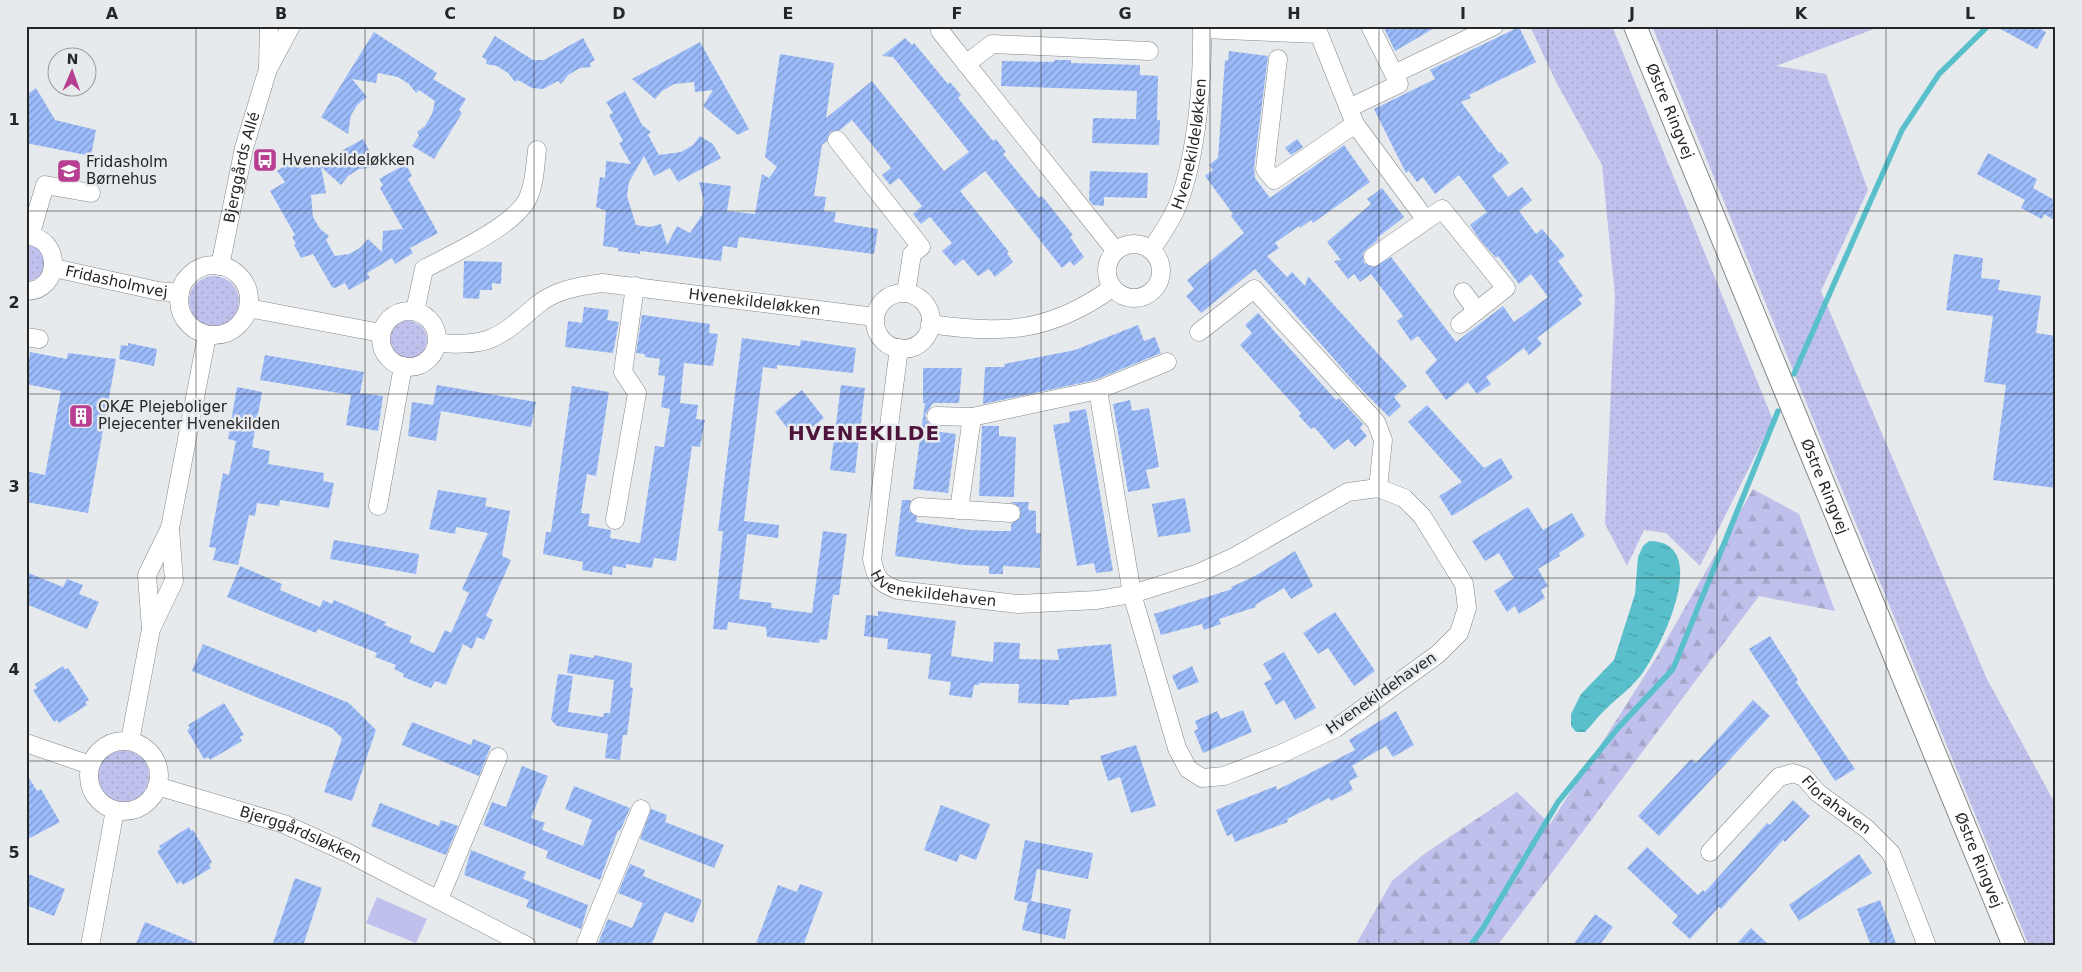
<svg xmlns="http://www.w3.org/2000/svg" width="2082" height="972" font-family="'DejaVu Sans',sans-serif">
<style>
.green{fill:url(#green-dots)}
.forest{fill:url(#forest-firs)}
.pitch{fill:#bfc1ec}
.water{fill:url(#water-ripples)}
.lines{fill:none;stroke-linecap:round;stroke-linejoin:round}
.stream{stroke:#59c0cb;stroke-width:5.5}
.building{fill:url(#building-hatch)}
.minor-casing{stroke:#858789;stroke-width:19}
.major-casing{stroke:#858789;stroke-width:24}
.minor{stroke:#fff;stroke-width:18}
.major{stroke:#fff;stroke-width:22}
.grid{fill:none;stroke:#252627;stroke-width:1;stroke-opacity:0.55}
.labels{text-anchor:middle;stroke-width:5;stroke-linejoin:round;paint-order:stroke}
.street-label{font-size:15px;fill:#252627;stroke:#e7eaec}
.poi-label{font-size:15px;fill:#252627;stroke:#e7eaec;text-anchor:start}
.district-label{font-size:20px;font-weight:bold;letter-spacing:1px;fill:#4f143c;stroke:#e7eaec}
.neatline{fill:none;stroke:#252627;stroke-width:2}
.grid-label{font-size:16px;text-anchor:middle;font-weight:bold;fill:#252627}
</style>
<defs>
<pattern id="green-dots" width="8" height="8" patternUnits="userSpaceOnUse" patternTransform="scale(1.25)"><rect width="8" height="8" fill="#bfc1ec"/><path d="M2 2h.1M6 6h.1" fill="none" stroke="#a4a6ca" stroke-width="1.8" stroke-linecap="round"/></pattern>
<pattern id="forest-firs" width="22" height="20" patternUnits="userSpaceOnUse" patternTransform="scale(1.25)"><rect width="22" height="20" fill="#bfc1ec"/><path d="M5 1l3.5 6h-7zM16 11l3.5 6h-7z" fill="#a4a6ca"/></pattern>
<pattern id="water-ripples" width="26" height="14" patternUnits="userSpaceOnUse" patternTransform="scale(1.25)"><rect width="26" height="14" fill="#59c0cb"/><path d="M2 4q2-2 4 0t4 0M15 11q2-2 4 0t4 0" fill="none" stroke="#499ca5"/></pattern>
<pattern id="building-hatch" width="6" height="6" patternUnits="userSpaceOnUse" patternTransform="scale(1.25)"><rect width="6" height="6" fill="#9bbbfa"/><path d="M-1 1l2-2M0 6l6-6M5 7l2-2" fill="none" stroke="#7e98ca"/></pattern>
</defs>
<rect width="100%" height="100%" fill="#e7eaec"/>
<g class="green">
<polygon points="1530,26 1612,26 1773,420 1700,566 1666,533 1644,530 1627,566 1605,524 1615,296 1602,165 1556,82"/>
<polygon points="1652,26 1882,26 1776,66 1826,74 1868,190 1821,291 1987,679 2056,805 2056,946 2029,946"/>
<polygon points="26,244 34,245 45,256 43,275 26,283"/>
<circle cx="214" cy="301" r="25"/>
<circle cx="408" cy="340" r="19"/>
<circle cx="123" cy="776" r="26"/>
</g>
<polygon class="forest" points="1753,489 1799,514 1835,611 1759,596 1497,946 1355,946 1392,881 1424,854 1517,792 1550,824 1656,658"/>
<polygon class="pitch" points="377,897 427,919 416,943 366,923"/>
<path class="water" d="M1649,541C1713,541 1662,645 1644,671C1633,687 1619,696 1606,709C1598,716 1592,725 1585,732H1576L1571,726V714L1581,694L1614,660L1635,594L1638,557L1643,546Z"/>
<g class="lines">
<g class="stream">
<polyline points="1794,374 1902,130 1939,74 1988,26"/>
<polyline points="1470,946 1483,928 1558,802 1618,728 1673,669 1778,411"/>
</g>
</g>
<g class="building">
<polygon points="1383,26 1438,26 1395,51"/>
<polygon points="1995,26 2035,26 2046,32 2037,49"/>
<polygon points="1519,27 1536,62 1469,95 1471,98 1461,102 1499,153 1501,152 1509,163 1492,176 1508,197 1522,187 1532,200 1519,211 1536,234 1542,229 1565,256 1558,261 1583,296 1578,299 1582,304 1537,338 1542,344 1529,355 1524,348 1486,377 1491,384 1477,394 1468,382 1446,400 1425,372 1437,360 1418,336 1411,341 1397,321 1403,316 1371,274 1360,282 1354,274 1348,279 1334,261 1341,260 1327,242 1371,204 1367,199 1382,188 1404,217 1377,238 1378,240 1367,249 1363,253 1364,263 1374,267 1391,257 1456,342 1503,306 1514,322 1548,297 1531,274 1519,284 1498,256 1496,258 1480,240 1470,225 1487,212 1459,175 1435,194 1423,177 1417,182 1409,171 1406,173 1374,109 1435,79 1430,70"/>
<polygon points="374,32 437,73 433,79 466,99 459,110 462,113 434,159 412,146 419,136 417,132 425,126 432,114 435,101 419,90 416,93 409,84 398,77 378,73 376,83 352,79 367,97 358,104 351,115 348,134 321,117"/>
<polygon points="495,36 533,60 544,60 583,38 595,60 590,63 591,67 580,68 568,75 561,84 558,81 543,89 532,88 518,80 515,82 508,73 497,66 486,64 487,60 482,57"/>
<polygon points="905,38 912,45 914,43 948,84 950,82 961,95 958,98 993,141 996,139 1006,152 1003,154 1039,198 1042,196 1073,235 1070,237 1084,257 1074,266 1070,261 1062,268 985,171 960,191 1009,252 1007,253 1013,262 995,277 989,269 978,276 963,259 955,266 942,251 952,243 930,217 921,224 913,214 922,206 899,178 890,185 882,175 891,168 852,120 840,130 830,132 827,141 822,145 814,196 826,197 824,211 836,212 834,222 878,229 874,254 739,237 737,248 723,246 721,261 640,251 640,254 618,251 618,248 603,246 606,211 596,207 600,177 605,178 606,161 631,164 619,143 623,141 609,115 613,113 606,102 625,91 642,125 651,132 648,135 659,155 681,152 693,145 700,136 713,144 721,158 678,182 670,168 654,176 644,156 629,182 627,196 636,225 650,227 661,224 667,245 677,226 690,233 702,215 704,201 699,182 731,186 727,211 755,214 762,174 769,178 777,167 765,157 780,54 834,63 826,118 872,81 944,171 969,152 893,57 882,56"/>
<polygon points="700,42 749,129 738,135 703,106 713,90 695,92 694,82 674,84 662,91 655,99 632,79"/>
<polygon points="1229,51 1268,56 1254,168 1255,178 1270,198 1344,145 1370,182 1313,223 1311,220 1300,228 1299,226 1275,243 1279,248 1267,256 1287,277 1292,272 1305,286 1308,276 1407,386 1394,397 1401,406 1389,417 1356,384 1255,269 1201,313 1186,296 1194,289 1187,280 1244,233 1231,216 1233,214 1205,176 1213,170 1209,165 1218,158 1225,60 1228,61"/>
<polygon points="1054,60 1071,60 1071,63 1140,65 1140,75 1158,76 1157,120 1160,120 1159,145 1092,143 1093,118 1136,119 1137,91 1001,86 1002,61 1054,62"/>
<polygon points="36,88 55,120 96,130 91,156 26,143 26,95"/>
<polygon points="363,139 378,167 359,169 348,176 341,185 321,167 326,193 311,195 313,217 320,229 329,236 326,240 335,256 349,254 360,248 368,239 382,252 383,231 403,229 380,188 383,185 379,179 406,164 412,176 408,179 438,233 410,248 413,253 395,264 392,258 367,273 370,278 349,290 345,283 335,288 332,287 313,254 301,258 294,245 296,244 292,237 295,235 270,191 285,182 277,171 294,160 302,169 314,162 316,165"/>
<polygon points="1297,139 1303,147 1291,155 1285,148"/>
<polygon points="1988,153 2037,179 2033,188 2056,201 2056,221 2044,214 2042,219 2021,208 2025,200 1977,174"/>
<polygon points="1090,171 1148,173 1147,198 1104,197 1104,206 1093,205 1089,200"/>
<polygon points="1954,254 1983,258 1981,278 2000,280 1998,290 2041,296 2036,333 2056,336 2056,488 1993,480 2006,385 1984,382 1993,316 1946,310"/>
<polygon points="464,261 502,262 501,284 492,283 492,290 480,290 479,299 463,298"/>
<polygon points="584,307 609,310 607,320 619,322 613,353 565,347 568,321 582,323"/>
<polygon points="1258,313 1336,400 1339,398 1363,424 1360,428 1367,436 1355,447 1348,439 1334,450 1314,427 1311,429 1299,416 1301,413 1240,345 1252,333 1245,325"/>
<polygon points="642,315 710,324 709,333 718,334 713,366 684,363 680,403 698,405 696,419 705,420 700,447 692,446 676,561 654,558 652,568 626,564 626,568 613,566 612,575 582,570 583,562 543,554 546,532 551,532 572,386 609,392 596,476 587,474 581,513 590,514 588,526 611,530 610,538 640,543 655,446 664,447 670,409 661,407 665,376 658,375 660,359 645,357 645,354 636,353"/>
<polygon points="1138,325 1144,341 1155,337 1161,353 1095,380 983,404 985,367 1005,367 1004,364 1075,350"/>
<polygon points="742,338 800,346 801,340 856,348 853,373 777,365 777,369 763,367 744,521 779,525 778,538 747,534 739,599 772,603 771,608 812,613 823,531 847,534 839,595 833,595 827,640 820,639 819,643 767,637 766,627 728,622 727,630 713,629 723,531 718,531"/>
<polygon points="128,343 157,349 154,366 119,359 121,345 128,346"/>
<polygon points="30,352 67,359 68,353 116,359 88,513 26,502 26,471 45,475 61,391 26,384"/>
<polygon points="265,355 364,372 360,393 383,396 378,431 346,425 351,395 260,380"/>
<polygon points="923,368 962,368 959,403 933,403 925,415 927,421 934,426 934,431 956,434 948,493 913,489 925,403 923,403"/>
<polygon points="437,385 536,402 531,427 441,411 436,441 408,436 412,402 433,405"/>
<polygon points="841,385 865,388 855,473 830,470"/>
<polygon points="237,387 262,392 252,447 270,451 268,464 324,473 323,481 334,483 329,508 280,500 279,506 257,503 255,516 249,515 238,565 213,560 216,548 209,547 223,473 229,475 236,441 228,439"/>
<polygon points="802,390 824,418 796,440 775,412"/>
<polygon points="1130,400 1132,411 1149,408 1159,467 1146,470 1150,488 1128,492 1113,404"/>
<polygon points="1427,405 1484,468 1501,458 1513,478 1452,516 1439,496 1462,482 1408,422"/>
<polygon points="1086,409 1113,571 1096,573 1094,563 1077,566 1053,425 1070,422 1069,412"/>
<polygon points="982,426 999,426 999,436 1016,437 1014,497 979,496"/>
<polygon points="438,490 487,498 485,506 510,511 502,556 511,560 486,616 493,620 484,640 477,637 472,649 463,644 446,685 435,681 431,688 403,677 404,674 394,669 396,665 375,657 377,653 318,629 316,633 227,597 240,566 282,584 280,590 320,607 323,600 332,604 334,600 386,622 384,625 412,636 409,642 434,653 445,630 451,633 469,593 462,589 488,533 456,527 455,534 429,529"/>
<polygon points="1185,498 1191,532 1158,537 1152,504"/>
<polygon points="902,500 911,500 909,511 917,517 916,522 969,530 996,531 1011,531 1011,524 1020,518 1020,508 1011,502 1029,502 1028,510 1036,511 1036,533 1041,533 1040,568 1003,566 1003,574 989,574 989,566 964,565 895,556"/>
<polygon points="1528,507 1543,530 1572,513 1585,536 1559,553 1560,556 1538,569 1548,586 1541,590 1545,598 1519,614 1515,606 1507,612 1494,591 1514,578 1499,553 1485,561 1472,541"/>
<polygon points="334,540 419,554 416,574 330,559"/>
<polygon points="1295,551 1313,586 1291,599 1284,588 1255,605 1256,607 1219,619 1221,624 1204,630 1202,624 1161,635 1154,614 1232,589 1231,587 1255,576"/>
<polygon points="26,572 63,587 67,579 83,585 79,594 99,602 87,629 26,604"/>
<polygon points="878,611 956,621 951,656 993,662 994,642 1020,643 1019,659 1059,660 1057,649 1111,644 1117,696 1069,700 1069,705 1018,703 1019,684 979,683 979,685 974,685 972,698 949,695 951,682 928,679 931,654 887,649 888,639 864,636 866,615 878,616"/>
<polygon points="1335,612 1375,671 1354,686 1328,648 1318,654 1303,633"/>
<polygon points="1770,636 1798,680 1796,682 1855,769 1835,781 1749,649"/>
<polygon points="203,644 349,703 376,730 352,801 324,792 342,738 332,728 192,671"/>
<polygon points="1284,652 1316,708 1295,720 1284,700 1276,705 1264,683 1272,679 1263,664"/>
<polygon points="570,654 594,658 594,655 632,663 630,687 633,688 627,735 623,735 620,760 605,758 608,734 557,726 551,720 558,674 573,676 568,712 603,717 604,713 610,713 614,680 567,673"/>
<polygon points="63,666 65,670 68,668 89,700 85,702 87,705 59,723 57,720 54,722 33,690 37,688 35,684"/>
<polygon points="1192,666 1199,682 1178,690 1172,676"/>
<polygon points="1753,700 1770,716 1659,836 1638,816 1691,759 1696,763"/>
<polygon points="224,703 244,735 240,737 242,741 210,760 208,757 204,759 187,730 190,728 188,725"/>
<polygon points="1243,710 1252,732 1203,753 1194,731 1198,729 1195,721 1217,711 1221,719"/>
<polygon points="1396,711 1414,745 1393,757 1386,746 1352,766 1358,777 1349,781 1353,790 1331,801 1329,798 1287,819 1288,822 1235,842 1232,834 1227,836 1216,810 1276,786 1277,790 1355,750 1349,740"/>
<polygon points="412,722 471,745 473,739 491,746 479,776 402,745"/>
<polygon points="1136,745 1156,806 1131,813 1120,777 1108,781 1100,756"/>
<polygon points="522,766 548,776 531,818 545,823 542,830 583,846 592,820 565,809 574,786 630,808 620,831 618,830 600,880 546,858 548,851 483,825 492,802 506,807"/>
<polygon points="26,773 37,791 41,789 60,822 26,840"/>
<polygon points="1793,800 1810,816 1785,842 1783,840 1721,909 1719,907 1690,939 1672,923 1678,916 1627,868 1647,847 1698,895 1703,890 1705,892 1767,823 1770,825"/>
<polygon points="380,803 439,826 441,820 458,826 446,855 371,826"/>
<polygon points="941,805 990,824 976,860 960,854 957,862 924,850"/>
<polygon points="651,809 667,815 665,822 724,845 714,868 640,839"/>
<polygon points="189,827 191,831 193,830 212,862 209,864 211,868 183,885 181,881 177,884 157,851 161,849 159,846"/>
<polygon points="1025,840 1093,853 1088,879 1037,869 1031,901 1071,909 1065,939 1022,930 1028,903 1014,900"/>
<polygon points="471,850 526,872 523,879 588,905 581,929 526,907 529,900 464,875"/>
<polygon points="1859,854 1872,873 1799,921 1789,905"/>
<polygon points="630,864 645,870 643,876 702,900 693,923 665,912 651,946 597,946 608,919 632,928 643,903 618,893"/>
<polygon points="26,873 65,889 54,916 26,905"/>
<polygon points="295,878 322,888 303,946 272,946"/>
<polygon points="800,884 823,892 803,946 755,946 778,885 797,892"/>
<polygon points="1880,900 1897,946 1871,946 1857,909"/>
<polygon points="1595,914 1613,927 1599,946 1572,946"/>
<polygon points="145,922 201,945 201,946 135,946"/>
<polygon points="1751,928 1770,946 1735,946"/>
</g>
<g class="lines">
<defs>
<g id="minor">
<polyline points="1202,29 1319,34 1355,124 1426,220"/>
<polyline points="940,31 1115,250"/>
<polyline points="1278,59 1265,169 1274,180 1355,124"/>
<polyline points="966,64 992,44 1149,51"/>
<polyline points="268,66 269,26"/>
<polyline points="1394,74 1494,26"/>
<polyline points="1349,108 1399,84 1370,26"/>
<polyline points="837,140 921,247 912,254 906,293"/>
<path d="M26,236C62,236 62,291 26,291"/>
<polyline points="30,236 45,185 91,193"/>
<circle cx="1134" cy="271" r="27"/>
<path id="s1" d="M1151,250C1161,235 1172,220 1178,204C1197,155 1203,79 1202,26"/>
<polyline points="1373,257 1442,209 1506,288 1460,324"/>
<circle cx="214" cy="300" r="35"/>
<path id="s2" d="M220,266L244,148L268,69L291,26"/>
<path id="s3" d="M54,268L158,291L180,293"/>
<polyline points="1463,292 1477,311"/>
<circle cx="903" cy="321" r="28"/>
<polyline points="248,308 381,333"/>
<path d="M415,311L424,269C452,254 515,226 528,198C535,183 535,166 537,150"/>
<circle cx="409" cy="339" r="28"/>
<path d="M930,324C1003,335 1051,332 1112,288"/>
<polyline points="1199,332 1254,289 1376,422 1383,440 1378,488"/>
<polyline points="26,337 39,339"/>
<path id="s4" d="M437,343C454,344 474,345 490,339C510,331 524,315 541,302C559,289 581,286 602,283L875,317"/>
<path id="s5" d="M899,348L872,559C876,579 879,583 898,590L1018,604L1097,600L1132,594L1199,573L1234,557L1348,492L1378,488L1404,498L1422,516L1464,584L1467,608L1459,633L1438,654L1336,728L1281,754L1224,776L1202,778L1188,769L1177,748L1132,594L1098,390"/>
<polyline points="936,416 972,417 1098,390 1167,362"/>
<polyline points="378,506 403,366"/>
<polyline points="919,507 1011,513"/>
<polyline points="959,510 972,417"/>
<polyline points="615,520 637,393 623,372 635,286"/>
<polyline points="151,629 147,575 170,528"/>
<polyline points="130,741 151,629 174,581 170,528 207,335"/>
<circle cx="124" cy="776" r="35"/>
<polyline points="26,743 90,765"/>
<path id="s6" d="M157,786L284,824L348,853L527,946"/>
<path id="s7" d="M1710,852L1779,777L1793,773L1804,777L1818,793L1867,829L1891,853L1927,946"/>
<polyline points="439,899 498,757"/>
<polyline points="90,946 115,810"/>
<polyline points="585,946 641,809"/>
</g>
<g id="major">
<path id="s8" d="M1635,26L2014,946"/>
</g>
</defs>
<use href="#minor" class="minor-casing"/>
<use href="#major" class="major-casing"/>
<use href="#minor" class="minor"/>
<use href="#major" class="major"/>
</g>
<path class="grid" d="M196,26V946M365,26V946M534,26V946M703,26V946M872,26V946M1041,26V946M1210,26V946M1379,26V946M1548,26V946M1717,26V946M1886,26V946M26,211H2056M26,394H2056M26,578H2056M26,761H2056"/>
<defs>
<symbol id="bus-square" viewBox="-11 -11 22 22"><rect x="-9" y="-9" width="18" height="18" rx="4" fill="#b83e91" stroke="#e7eaec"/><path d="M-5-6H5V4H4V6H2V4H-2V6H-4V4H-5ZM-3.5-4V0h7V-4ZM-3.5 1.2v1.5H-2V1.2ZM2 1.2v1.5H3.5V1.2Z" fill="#fff"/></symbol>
<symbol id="school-square" viewBox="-11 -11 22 22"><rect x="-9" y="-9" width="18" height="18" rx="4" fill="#b83e91" stroke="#e7eaec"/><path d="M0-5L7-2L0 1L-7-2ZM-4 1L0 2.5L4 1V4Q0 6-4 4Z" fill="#fff"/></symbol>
<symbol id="building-square" viewBox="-11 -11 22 22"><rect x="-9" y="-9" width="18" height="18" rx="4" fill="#b83e91" stroke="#e7eaec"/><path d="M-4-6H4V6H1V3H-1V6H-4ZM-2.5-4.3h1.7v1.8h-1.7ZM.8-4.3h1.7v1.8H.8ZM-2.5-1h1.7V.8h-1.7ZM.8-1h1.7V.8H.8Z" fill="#fff"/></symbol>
</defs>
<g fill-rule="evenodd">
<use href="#bus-square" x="251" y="146" width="28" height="28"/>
<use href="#school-square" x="55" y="157" width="28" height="28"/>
<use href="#building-square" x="67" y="402" width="28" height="28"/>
</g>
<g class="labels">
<g class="street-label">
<text dy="5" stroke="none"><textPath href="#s8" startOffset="92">Østre Ringvej</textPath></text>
<text dy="5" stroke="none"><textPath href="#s1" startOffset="115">Hvenekildeløkken</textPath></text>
<text dy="5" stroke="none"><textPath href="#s2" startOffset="101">Bjerggårds Allé</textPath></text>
<text dy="5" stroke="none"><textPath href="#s3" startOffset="64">Fridasholmvej</textPath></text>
<text dy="5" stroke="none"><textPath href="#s4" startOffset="335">Hvenekildeløkken</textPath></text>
<text dy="5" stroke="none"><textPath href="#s8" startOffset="498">Østre Ringvej</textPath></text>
<text dy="5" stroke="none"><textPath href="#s5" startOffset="290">Hvenekildehaven</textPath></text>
<text transform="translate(1381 693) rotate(-35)" y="5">Hvenekildehaven</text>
<text dy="5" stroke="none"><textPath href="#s7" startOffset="171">Florahaven</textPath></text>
<text dy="5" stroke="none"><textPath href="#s6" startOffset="152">Bjerggårdsløkken</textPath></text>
<text dy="5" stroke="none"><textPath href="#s8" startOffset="902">Østre Ringvej</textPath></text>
</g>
<g class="poi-label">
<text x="282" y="165">Hvenekildeløkken</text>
<text x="86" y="167">Fridasholm<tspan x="86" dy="17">Børnehus</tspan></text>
<text x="98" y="412">OKÆ Plejeboliger<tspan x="98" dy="17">Plejecenter Hvenekilden</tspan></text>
</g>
<g class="district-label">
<text x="864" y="440">HVENEKILDE</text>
</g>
</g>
<rect width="2082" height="972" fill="none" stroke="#e7eaec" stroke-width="55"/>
<g transform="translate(72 72) rotate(2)"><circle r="24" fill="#e7eaec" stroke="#999c9d"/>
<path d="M0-4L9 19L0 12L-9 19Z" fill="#b83e91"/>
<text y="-8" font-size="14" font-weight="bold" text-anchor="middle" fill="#252627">N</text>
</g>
<rect x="28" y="28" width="2026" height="916" class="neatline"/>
<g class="grid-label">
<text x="112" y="19">A</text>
<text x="281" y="19">B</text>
<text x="450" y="19">C</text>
<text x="619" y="19">D</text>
<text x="788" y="19">E</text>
<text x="957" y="19">F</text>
<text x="1125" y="19">G</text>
<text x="1294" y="19">H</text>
<text x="1463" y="19">I</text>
<text x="1632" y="19">J</text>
<text x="1801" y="19">K</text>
<text x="1970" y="19">L</text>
<text x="14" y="125">1</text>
<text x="14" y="308">2</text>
<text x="14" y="492">3</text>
<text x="14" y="675">4</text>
<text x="14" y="858">5</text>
</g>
</svg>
